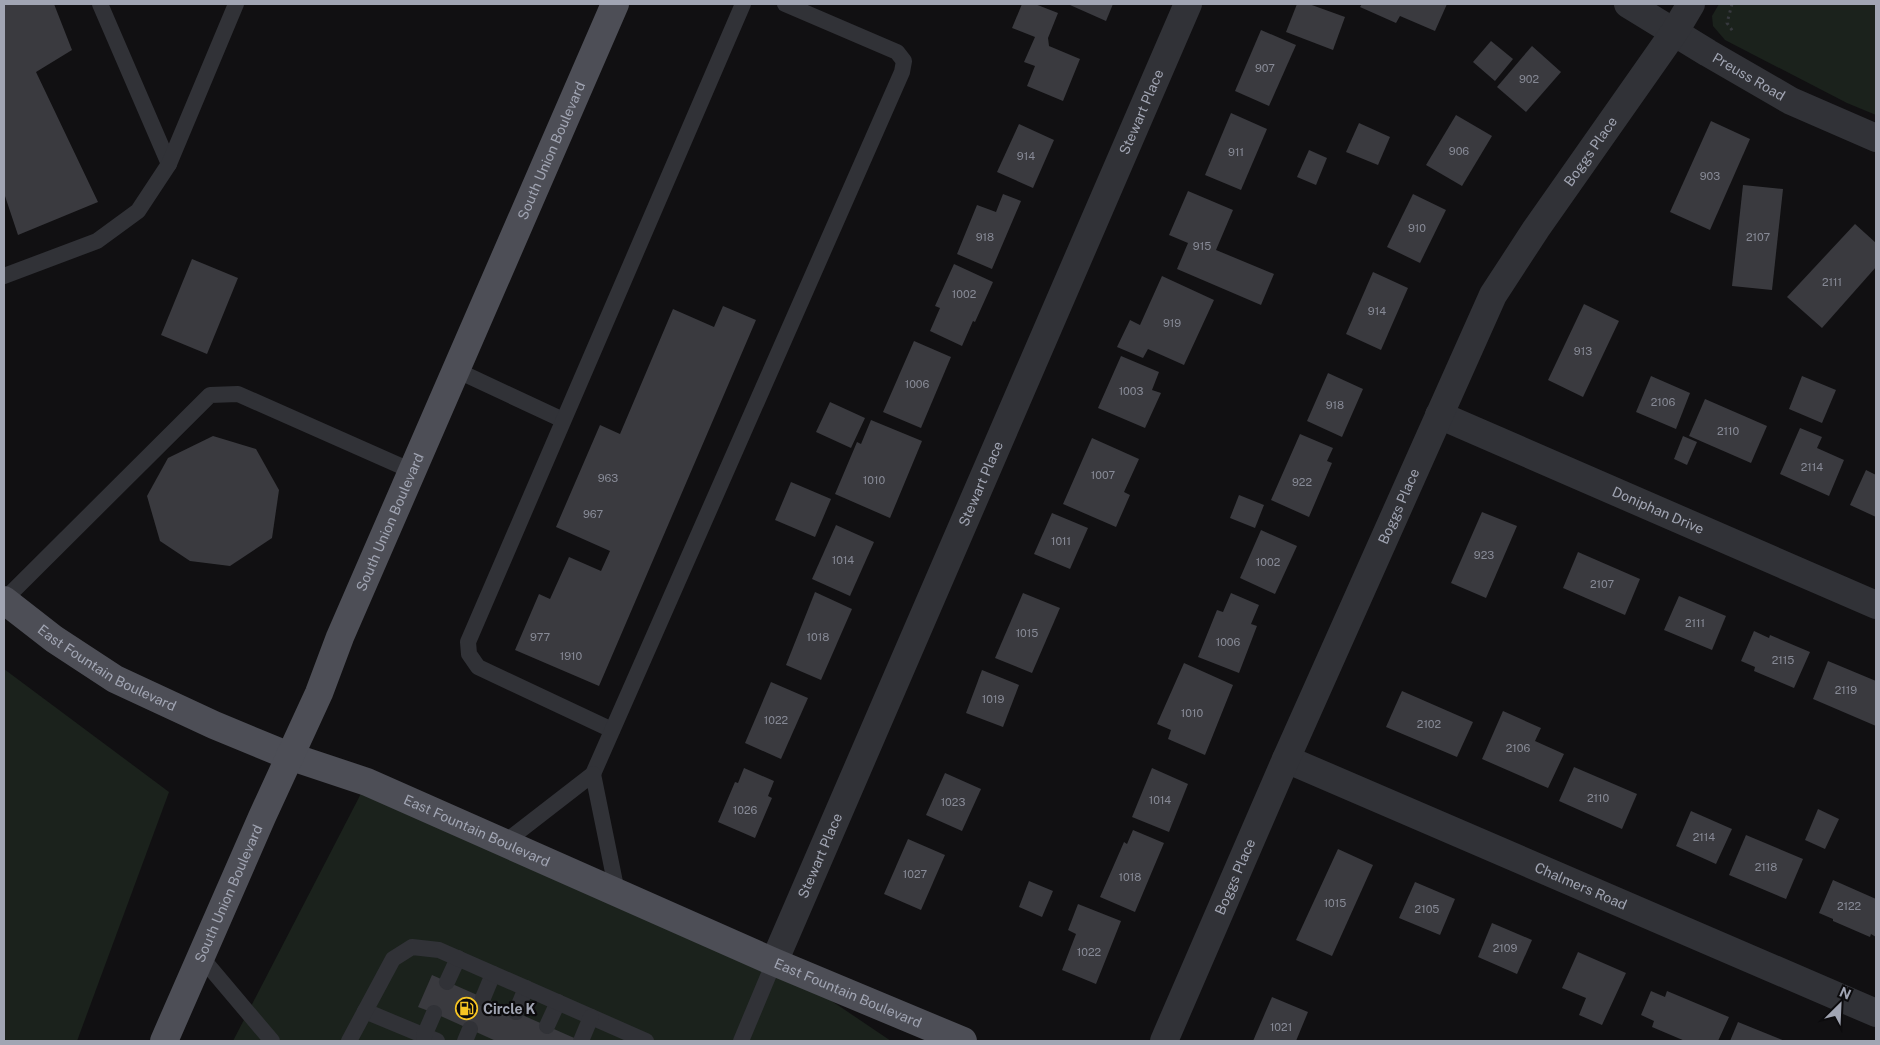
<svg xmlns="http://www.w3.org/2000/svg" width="1880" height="1045" font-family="'Public Sans',sans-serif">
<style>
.green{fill:#1b221c}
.building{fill:#3a3a3f}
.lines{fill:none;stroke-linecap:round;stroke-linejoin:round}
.path{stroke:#37393e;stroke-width:3;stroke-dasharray:2.5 4;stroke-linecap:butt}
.lane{stroke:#313237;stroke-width:16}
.street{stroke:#313237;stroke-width:28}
.primary{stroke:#4d4e56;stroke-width:28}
.labels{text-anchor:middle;stroke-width:4.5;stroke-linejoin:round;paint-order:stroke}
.number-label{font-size:11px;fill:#878a96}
.street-label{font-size:14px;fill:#a1a5b3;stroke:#0c0b0d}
.poi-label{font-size:14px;font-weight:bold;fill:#a1a5b3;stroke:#0c0b0d;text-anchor:start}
</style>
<rect width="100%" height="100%" fill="#111012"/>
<g class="green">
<polygon points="1719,4 1876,4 1876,115 1847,103 1725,40 1713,26 1712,16"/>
<polygon points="4,669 169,792 77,1041 4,1041"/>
<polygon points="367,782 774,962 891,1041 233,1041"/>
</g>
<g class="building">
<polygon points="4,4 54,4 72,50 36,72 98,202 18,235 4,193"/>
<polygon points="1022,4 1035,4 1058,13 1048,38 1049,46 1080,59 1063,101 1027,86 1035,66 1024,62 1035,37 1012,28"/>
<polygon points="1071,4 1113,4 1106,21 1070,5"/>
<polygon points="1297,4 1309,4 1345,17 1333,50 1286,32"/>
<polygon points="1362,4 1447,4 1435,31 1400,16 1396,23 1360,7"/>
<polygon points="1261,30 1296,45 1269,106 1235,91"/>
<polygon points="1491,41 1513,59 1495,81 1473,62"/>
<polygon points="1532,46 1561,72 1526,112 1497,87"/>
<polygon points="1231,113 1267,129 1241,190 1205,175"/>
<polygon points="1456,115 1492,136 1462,186 1426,165"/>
<polygon points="1711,121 1750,139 1710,230 1670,212"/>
<polygon points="1359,123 1390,137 1378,165 1346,152"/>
<polygon points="1019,124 1054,140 1033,188 997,172"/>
<polygon points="1309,150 1327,158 1316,185 1297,177"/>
<polygon points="1743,185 1783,189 1772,290 1732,286"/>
<polygon points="1188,191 1233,210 1216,250 1274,274 1261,305 1177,269 1188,243 1169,235"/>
<polygon points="1003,194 1021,201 992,269 957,254 977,205 996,212"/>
<polygon points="1413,194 1446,210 1420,263 1387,247"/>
<polygon points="1855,224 1876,243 1876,267 1822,328 1787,297"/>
<polygon points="192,259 238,278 207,354 161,335"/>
<polygon points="954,264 993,282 975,322 973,321 962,346 930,331 940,308 935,306"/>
<polygon points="1373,272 1408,288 1381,350 1346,334"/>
<polygon points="1162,276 1214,300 1184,365 1148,349 1143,358 1117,347 1130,320 1140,325"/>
<polygon points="1584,304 1619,321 1583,397 1548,380"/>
<polygon points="723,306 756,320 599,686 515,650 539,594 550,599 569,557 601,571 610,551 556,527 600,425 620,434 673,309 714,327"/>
<polygon points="914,341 951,357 921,428 883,412"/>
<polygon points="1121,356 1159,372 1152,390 1161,393 1145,428 1098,408"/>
<polygon points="1328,373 1363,389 1342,437 1307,421"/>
<polygon points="1651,376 1690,393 1676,429 1636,412"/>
<polygon points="1802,376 1836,390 1822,423 1789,409"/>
<polygon points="1705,399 1767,426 1751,463 1689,436"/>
<polygon points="830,402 865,418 851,448 816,432"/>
<polygon points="871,420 922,441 890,518 835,494 857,442 861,444"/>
<polygon points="1800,428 1822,437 1817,448 1844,460 1829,496 1780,474"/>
<polygon points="1300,434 1333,448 1327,461 1332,463 1309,517 1271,500"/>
<polygon points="213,436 256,449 279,490 272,538 230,566 190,561 160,541 147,496 168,458"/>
<polygon points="1683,436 1697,442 1687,465 1674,459"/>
<polygon points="1092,438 1139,459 1124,492 1130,495 1116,527 1063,504"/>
<polygon points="1866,470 1876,475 1876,517 1850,505"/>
<polygon points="791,482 831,499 815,537 775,520"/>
<polygon points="1239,495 1264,505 1255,528 1230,518"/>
<polygon points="1482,512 1517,526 1486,598 1451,583"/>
<polygon points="1052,513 1088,528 1070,569 1034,554"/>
<polygon points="836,525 874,542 850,596 812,579"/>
<polygon points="1261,530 1297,546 1275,594 1240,578"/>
<polygon points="1578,552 1640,579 1625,615 1563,588"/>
<polygon points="815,592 852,609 821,680 786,665"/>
<polygon points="1023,593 1060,608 1032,673 995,658"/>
<polygon points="1231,593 1259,605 1251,624 1257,626 1239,673 1198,657 1217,610 1223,612"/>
<polygon points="1679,596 1726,616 1712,650 1664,630"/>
<polygon points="1754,631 1769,638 1770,635 1810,652 1794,688 1754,671 1755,667 1741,661"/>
<polygon points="1828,661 1876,681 1876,726 1813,699"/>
<polygon points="1184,663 1233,685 1205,755 1168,739 1171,730 1157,724"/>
<polygon points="982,670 1019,685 1003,727 966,713"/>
<polygon points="771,682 808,698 781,759 745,743"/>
<polygon points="1402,691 1473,722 1457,757 1386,727"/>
<polygon points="1503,711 1541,728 1535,741 1564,754 1548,788 1482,759"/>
<polygon points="1574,767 1637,794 1622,829 1559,801"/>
<polygon points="744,768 774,781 768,796 772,798 755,838 718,822 735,782 738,783"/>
<polygon points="1152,768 1188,784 1169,832 1132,817"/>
<polygon points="945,773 981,789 962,831 926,815"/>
<polygon points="1818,809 1839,819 1825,849 1805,840"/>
<polygon points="1691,811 1732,829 1716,864 1676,846"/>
<polygon points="1133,830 1164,843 1135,912 1100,897 1124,842 1127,844"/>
<polygon points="1746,835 1803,859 1786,899 1729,875"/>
<polygon points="908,839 945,855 921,910 884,894"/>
<polygon points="1338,849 1373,865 1332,956 1296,940"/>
<polygon points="1833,880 1876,899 1876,937 1871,934 1870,937 1833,921 1833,919 1819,913"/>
<polygon points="1029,881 1053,891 1042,917 1019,907"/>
<polygon points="1415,882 1455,899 1440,935 1399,918"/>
<polygon points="1078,904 1121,921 1096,984 1062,970 1076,934 1068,930"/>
<polygon points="1492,923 1532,940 1517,974 1478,957"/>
<polygon points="1578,952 1626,973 1602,1025 1579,1015 1586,998 1562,988"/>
<polygon points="432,975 581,1041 496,1041 434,1013 418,1007"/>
<polygon points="1651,991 1665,997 1667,991 1729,1017 1718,1041 1685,1041 1652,1027 1654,1021 1641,1015"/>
<polygon points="1272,997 1308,1012 1296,1041 1253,1041"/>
<polygon points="1738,1022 1785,1041 1730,1041"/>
</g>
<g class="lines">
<polyline class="path" points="1732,4 1727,23 1734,33"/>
<g class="lane">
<polyline points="100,4 169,164"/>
<polyline points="4,276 97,241 138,211 169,164 236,4"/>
<polyline points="456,370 563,420"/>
<polyline points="4,600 210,395 238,394 412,471"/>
<polyline points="612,730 478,667 469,654 468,642 743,4"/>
<polyline points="593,774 902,72 904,61 897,52 785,4"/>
<polyline points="504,843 593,774 617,892"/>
<polyline points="201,957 272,1041"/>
<polyline points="447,982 458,958"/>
<polyline points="483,998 493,974"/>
<polyline points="365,1011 437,1041"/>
<polyline points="516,1012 526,988"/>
<polyline points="547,1026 558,1002"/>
<polyline points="424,1036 434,1013"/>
<polyline points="349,1041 393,959 412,947 439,950 646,1041"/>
<polyline points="465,1041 470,1029"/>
<polyline points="581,1041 591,1017"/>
<polyline points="741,1041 774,962"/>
</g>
<g class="street">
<path id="s1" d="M1628,4L1708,53L1791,101L1876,138"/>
<path id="s2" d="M1439,415L1876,605"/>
<path id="s3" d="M1286,759L1876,1013"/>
<path id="s4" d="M774,962L1188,4"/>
<path id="s5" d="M1164,1041L1286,759L1493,295L1536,229L1675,31L1691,4"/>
</g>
<g class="primary">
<path id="s6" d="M4,600L54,639L115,679L214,725L289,756L367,782L774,962L963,1041"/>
<path id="s7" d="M164,1041L262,817L319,693L340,637L615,4"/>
</g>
</g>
<defs>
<symbol id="fuel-ring" viewBox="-11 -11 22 22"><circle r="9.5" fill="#0c0b0d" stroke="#f7c523" stroke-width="1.5"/><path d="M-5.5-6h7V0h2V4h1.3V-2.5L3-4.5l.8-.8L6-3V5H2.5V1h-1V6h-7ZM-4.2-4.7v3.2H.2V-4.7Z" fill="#f7c523"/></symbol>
</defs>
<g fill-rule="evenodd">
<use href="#fuel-ring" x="454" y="996" width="25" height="25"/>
</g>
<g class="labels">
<g class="number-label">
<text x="1265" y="72">907</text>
<text x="1529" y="83">902</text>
<text x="1459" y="155">906</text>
<text x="1236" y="156">911</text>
<text x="1026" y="160">914</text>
<text x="1710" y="180">903</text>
<text x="1417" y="232">910</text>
<text x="985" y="241">918</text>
<text x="1758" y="241">2107</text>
<text x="1202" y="250">915</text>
<text x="1832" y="286">2111</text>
<text x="964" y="298">1002</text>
<text x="1377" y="315">914</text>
<text x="1172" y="327">919</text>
<text x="1583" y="355">913</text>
<text x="917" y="388">1006</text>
<text x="1131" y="395">1003</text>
<text x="1663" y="406">2106</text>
<text x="1335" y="409">918</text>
<text x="1728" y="435">2110</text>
<text x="1812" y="471">2114</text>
<text x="1103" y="479">1007</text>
<text x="608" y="482">963</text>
<text x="874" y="484">1010</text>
<text x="1302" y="486">922</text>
<text x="593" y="518">967</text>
<text x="1061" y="545">1011</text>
<text x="1484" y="559">923</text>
<text x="843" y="564">1014</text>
<text x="1268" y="566">1002</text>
<text x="1602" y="588">2107</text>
<text x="1695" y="627">2111</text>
<text x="1027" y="637">1015</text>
<text x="540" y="641">977</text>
<text x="818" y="641">1018</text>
<text x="1228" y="646">1006</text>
<text x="571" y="660">1910</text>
<text x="1783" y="664">2115</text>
<text x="1846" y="694">2119</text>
<text x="993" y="703">1019</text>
<text x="1192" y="717">1010</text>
<text x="776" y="724">1022</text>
<text x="1429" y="728">2102</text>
<text x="1518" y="752">2106</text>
<text x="1598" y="802">2110</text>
<text x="1160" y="804">1014</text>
<text x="953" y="806">1023</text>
<text x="745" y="814">1026</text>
<text x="1704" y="841">2114</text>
<text x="1766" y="871">2118</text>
<text x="915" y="878">1027</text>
<text x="1130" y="881">1018</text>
<text x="1335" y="907">1015</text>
<text x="1849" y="910">2122</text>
<text x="1427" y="913">2105</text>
<text x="1505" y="952">2109</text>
<text x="1089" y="956">1022</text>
<text x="1281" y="1031">1021</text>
</g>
<g class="street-label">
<text dy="5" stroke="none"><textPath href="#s1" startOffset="141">Preuss Road</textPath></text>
<text dy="5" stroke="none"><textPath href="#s4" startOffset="926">Stewart Place</textPath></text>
<text dy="5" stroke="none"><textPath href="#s7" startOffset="971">South Union Boulevard</textPath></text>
<text dy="5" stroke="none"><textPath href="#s5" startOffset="989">Boggs Place</textPath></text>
<text dy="5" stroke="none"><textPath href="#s4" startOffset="521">Stewart Place</textPath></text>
<text dy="5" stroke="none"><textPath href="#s5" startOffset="584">Boggs Place</textPath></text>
<text dy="5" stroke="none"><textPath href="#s2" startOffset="239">Doniphan Drive</textPath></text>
<text dy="5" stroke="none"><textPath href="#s7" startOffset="566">South Union Boulevard</textPath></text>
<text dy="5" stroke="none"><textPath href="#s6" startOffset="124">East Fountain Boulevard</textPath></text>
<text dy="5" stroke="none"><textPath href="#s6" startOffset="529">East Fountain Boulevard</textPath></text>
<text dy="5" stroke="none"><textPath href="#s4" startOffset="116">Stewart Place</textPath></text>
<text dy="5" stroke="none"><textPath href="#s5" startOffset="179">Boggs Place</textPath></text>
<text dy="5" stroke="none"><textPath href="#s3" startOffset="321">Chalmers Road</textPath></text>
<text dy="5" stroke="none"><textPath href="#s7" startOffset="161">South Union Boulevard</textPath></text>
<text dy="5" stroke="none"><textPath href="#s6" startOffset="934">East Fountain Boulevard</textPath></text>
</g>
<g class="poi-label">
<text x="483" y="1014">Circle K</text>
</g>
</g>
<rect width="1880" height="1045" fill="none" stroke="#a1a5b3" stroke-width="10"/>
<g transform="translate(1840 1005) rotate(24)" stroke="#0c0b0d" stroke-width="4" paint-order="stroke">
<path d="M0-4L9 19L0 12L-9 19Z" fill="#a1a5b3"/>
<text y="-8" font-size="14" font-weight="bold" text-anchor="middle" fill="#a1a5b3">N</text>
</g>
</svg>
